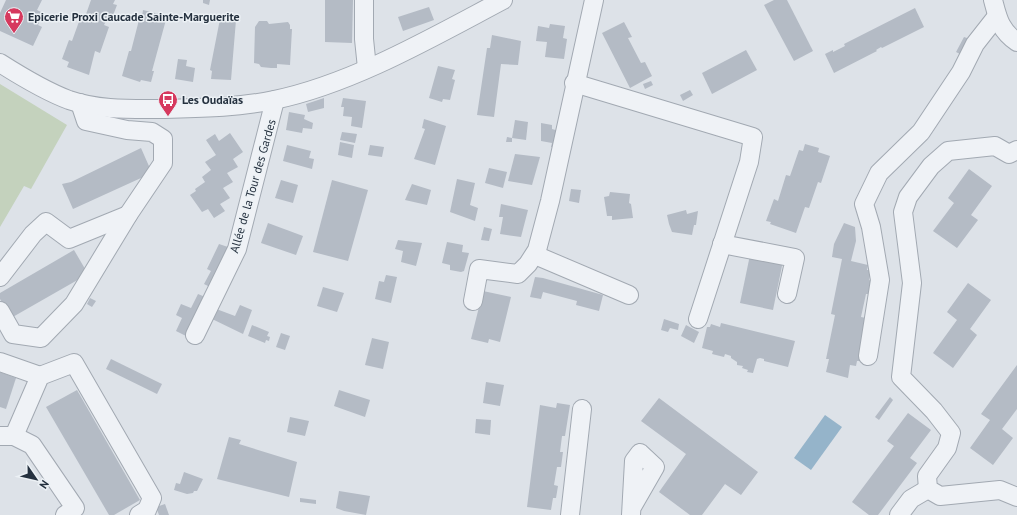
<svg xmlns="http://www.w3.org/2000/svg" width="1017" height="515" font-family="'PT Sans',sans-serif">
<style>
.green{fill:#c4d2bd}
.water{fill:#95b4ca}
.building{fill:#b4bbc5}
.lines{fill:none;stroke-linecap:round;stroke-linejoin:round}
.minor-casing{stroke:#a2a9b2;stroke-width:20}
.minor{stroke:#eff2f6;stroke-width:18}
.labels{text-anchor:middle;stroke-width:3;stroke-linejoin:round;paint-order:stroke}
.poi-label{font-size:12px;font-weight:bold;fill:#25313f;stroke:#ecf1f5;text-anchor:start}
.street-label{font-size:12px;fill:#25313f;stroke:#ecf1f5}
</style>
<rect width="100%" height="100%" fill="#dde2e8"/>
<polygon class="green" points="0,84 67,125 31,189 24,186 0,227"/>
<polygon class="water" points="825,415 842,427 811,470 794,458"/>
<g class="building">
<polygon points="6,0 42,0 37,10 43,13 38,25 42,27 33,46 0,31 0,13"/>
<polygon points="91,0 115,0 113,4 117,5 112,18 108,17 104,25 109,27 100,53 95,51 89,75 67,67 69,62 62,59 69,40 72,41 81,16 85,17"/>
<polygon points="203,0 210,0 209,5 203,3"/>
<polygon points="325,0 353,0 352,43 325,42"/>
<polygon points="774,0 787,0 813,51 794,61 764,5"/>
<polygon points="429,7 434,20 403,31 398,17"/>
<polygon points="915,8 924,27 882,48 881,47 876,50 877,51 834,73 825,54 833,50 833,52 845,46 844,44"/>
<polygon points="143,10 167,16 152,71 154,71 151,82 141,80 140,82 122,76 129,51 131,51 140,16 142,17"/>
<polygon points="228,18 236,20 231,80 211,79 212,71 210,70 220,19 227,21"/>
<polygon points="259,21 267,21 269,24 288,22 290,25 290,29 292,29 290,65 277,64 277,68 271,68 261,67 259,64 254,63 255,27"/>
<polygon points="624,22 632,37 628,38 641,63 645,62 652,76 630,88 602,33"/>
<polygon points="550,24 565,26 563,38 567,39 564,59 545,57 547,42 536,41 538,26 549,28"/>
<polygon points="492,35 521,41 518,65 501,64 494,117 477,115 487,48 490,48"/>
<polygon points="964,37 970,39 962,55 956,52"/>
<polygon points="746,50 757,70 712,94 702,73"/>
<polygon points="178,59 187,60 186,66 195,68 193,82 175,79"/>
<polygon points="438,66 455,70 452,79 455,80 450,100 443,99 442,102 429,98"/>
<polygon points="651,81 653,85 645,89 643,84"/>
<polygon points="690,90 693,95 683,101 680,95"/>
<polygon points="324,98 324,108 308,112 306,104"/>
<polygon points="343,98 366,101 362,128 351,126 352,117 343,116 344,107 341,107"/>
<polygon points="289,112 305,115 304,119 313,123 312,129 303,128 302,133 286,130"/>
<polygon points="424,119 446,126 435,165 414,159 425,129 422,128"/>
<polygon points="515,120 528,122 526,140 512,138 512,142 506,142 507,137 512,138"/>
<polygon points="541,123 552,125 552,129 559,131 556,148 551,147 552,143 541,141"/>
<polygon points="342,132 357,134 355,143 340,140"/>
<polygon points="230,133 243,152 233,159 238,167 227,173 233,182 223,188 230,198 220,204 225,211 214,218 208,209 202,212 190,195 196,191 195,189 205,182 202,177 211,170 205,162 216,155 206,140 215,134 219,141"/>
<polygon points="340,142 354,145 352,158 338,155"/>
<polygon points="805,144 819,148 818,152 830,156 821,183 818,182 809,208 805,207 796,233 770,224 771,222 766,221 774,199 778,201 786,175 790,176 799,150 803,151"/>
<polygon points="287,145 311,151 309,158 314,159 312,169 283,161"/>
<polygon points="370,145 384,147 382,157 368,155"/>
<polygon points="141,148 152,173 73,209 62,184 71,182"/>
<polygon points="515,154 540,157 532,185 508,181"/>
<polygon points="489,168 507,172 503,188 485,183"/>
<polygon points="969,169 992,186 971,215 978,220 957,248 933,231 954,203 948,198"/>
<polygon points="457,179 475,183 470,205 478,208 475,221 450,212"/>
<polygon points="281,180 298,185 293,203 275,198"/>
<polygon points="332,180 368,190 348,261 313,252"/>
<polygon points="412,184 431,190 427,205 405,200"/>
<polygon points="571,189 581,190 579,203 569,201"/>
<polygon points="610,192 630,194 629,203 631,204 633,218 612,220 612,216 607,216 604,197 609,196"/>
<polygon points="501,204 528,210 521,237 500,234 503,217 499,217"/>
<polygon points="686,210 687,214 698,211 696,225 694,225 692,235 672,232 669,224 667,215"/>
<polygon points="268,223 303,236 296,255 261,243"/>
<polygon points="844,223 855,227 856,241 851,261 868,265 867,270 871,270 869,280 872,281 869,294 866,294 861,317 866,318 860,361 857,361 856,366 850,365 848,378 826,372 829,359 826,359 835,315 831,314 842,259 832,257 834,244"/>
<polygon points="484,227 492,229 489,241 481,240"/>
<polygon points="398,240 422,243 416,266 401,262 403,251 395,249"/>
<polygon points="447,242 463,245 462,252 469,253 464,271 461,272 450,270 450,265 442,263"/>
<polygon points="219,244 234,249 214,289 204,284 211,271 207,269"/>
<polygon points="74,250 88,274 11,318 0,299 0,293"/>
<polygon points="750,255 783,261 773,310 740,303"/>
<polygon points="386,275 397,277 391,303 375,299 379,281 384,282"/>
<polygon points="535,277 543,278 603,295 599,311 576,305 577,301 543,292 541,299 530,297"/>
<polygon points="968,283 991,300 970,329 977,335 953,368 933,353 957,320 947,312"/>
<polygon points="323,287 344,293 337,312 317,306"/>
<polygon points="483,291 511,297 500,342 489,339 488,343 471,339"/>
<polygon points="198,294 210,299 188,337 176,331 182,318 176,315 181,304 191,308"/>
<polygon points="90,298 96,301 92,307 87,304"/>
<polygon points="240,305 252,310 243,334 210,318 211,307 235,316"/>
<polygon points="664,319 679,324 678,330 670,328 668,332 661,330"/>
<polygon points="721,323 795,341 788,367 764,361 764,359 760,358 757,359 753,373 747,372 748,370 742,368 743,366 737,365 737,362 731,358 731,356 725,354 724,357 712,354 713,351 702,348 707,327 710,327 711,324 720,327"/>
<polygon points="252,325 269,332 267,336 270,337 269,341 266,340 265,343 248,336"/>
<polygon points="686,325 699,332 694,343 681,336"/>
<polygon points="281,333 290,336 285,350 276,347"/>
<polygon points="372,338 389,342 383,369 365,365"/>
<polygon points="111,359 162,384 157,394 106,369"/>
<polygon points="1017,365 1017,409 1002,429 1013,438 993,465 970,448 990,420 981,414"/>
<polygon points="0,372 16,378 6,409 0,407"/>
<polygon points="486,382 504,385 500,406 483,403"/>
<polygon points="77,390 140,500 114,515 109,515 46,407"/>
<polygon points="339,390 370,400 365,417 334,406"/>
<polygon points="890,397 893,400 879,420 875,417"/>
<polygon points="659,398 758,472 741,495 725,484 702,515 690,515 659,492 686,454 641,421"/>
<polygon points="557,403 570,405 565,436 562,436 560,452 563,452 561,467 557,467 554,485 558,486 556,498 553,498 551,510 527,507 540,405 556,408"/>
<polygon points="908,413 931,430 910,458 917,463 878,515 869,515 852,502 894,446 887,441"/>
<polygon points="290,417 309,421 305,436 287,432"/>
<polygon points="476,419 491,420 490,435 475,433"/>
<polygon points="229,437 241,440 239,444 297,462 289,497 217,479"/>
<polygon points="184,472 203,479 197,491 194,491 193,493 187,494 174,490 176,483 180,484"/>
<polygon points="339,491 370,496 366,515 344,511 336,508"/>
<polygon points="300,498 316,500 316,504 300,502"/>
<polygon points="165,504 169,515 159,515 156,507"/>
</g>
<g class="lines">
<defs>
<g id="minor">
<polyline points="364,0 364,39 367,68"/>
<path d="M993,0C998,19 1000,30 1017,42"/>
<path d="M0,63C22,77 45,91 69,100C98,110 129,109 159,109C197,108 236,108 274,100C352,84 433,37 503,0"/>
<polyline points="574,83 753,137 749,162 698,319"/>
<polyline points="1017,150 1009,154 995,146 948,151 931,166 908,197 903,212 912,283 901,377 934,411 951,433 947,448 927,476 928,489 940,496 1000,490 1017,497"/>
<polyline points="722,244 795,258 787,294"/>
<polyline points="535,255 629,295"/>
<polyline points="0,277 33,234 46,222 69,239 128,215"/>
<polyline points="473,301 479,269 518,274 528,264 537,250 550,201 594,0"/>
<polyline points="0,311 13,334 41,338 74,304 128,215 163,163 163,139 152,132 127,130 86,121 80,103"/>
<polyline points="195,335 237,249 275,100"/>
<polyline points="868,356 880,280 871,227 864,204 879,173 921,132 961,72 975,44 997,16"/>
<polyline points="0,362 40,376"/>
<polyline points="0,436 14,436 32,445 75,508 65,515"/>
<polyline points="14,436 40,376 74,363 152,498 147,510 139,515"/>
<polyline points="570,515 582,409"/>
<polyline points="631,515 634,461 640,453 655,467 632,507"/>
<polyline points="899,515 911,499 928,489"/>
</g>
</defs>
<use href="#minor" class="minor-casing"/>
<use href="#minor" class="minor"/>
</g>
<defs>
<symbol id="supermarket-pin" viewBox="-11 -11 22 30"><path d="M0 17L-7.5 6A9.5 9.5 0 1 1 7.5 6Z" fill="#d6395e" stroke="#ecf1f5"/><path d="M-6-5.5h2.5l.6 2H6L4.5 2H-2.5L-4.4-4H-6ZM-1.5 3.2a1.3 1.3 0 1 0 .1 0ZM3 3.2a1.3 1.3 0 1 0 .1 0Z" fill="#fff"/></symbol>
<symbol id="bus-pin" viewBox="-11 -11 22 30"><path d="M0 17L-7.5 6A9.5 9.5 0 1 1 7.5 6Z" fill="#d6395e" stroke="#ecf1f5"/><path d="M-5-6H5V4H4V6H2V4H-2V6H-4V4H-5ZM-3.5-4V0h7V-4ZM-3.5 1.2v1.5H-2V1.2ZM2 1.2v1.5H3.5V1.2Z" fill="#fff"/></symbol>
</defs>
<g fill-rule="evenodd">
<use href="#supermarket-pin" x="3" y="6" width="22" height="30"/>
<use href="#bus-pin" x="157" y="89" width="22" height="30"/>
</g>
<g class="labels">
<g class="poi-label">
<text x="28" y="21">Epicerie Proxi Caucade Sainte-Marguerite</text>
<text x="182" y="104">Les Oudaïas</text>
</g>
<g class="street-label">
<text transform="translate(253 186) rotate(-74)" y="4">Allée de la Tour des Gardes</text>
</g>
</g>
<g transform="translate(36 479) rotate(124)" stroke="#ecf1f5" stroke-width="3" paint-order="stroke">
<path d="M0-3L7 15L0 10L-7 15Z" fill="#25313f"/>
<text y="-6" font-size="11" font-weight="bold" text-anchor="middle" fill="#25313f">N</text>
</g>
</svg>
